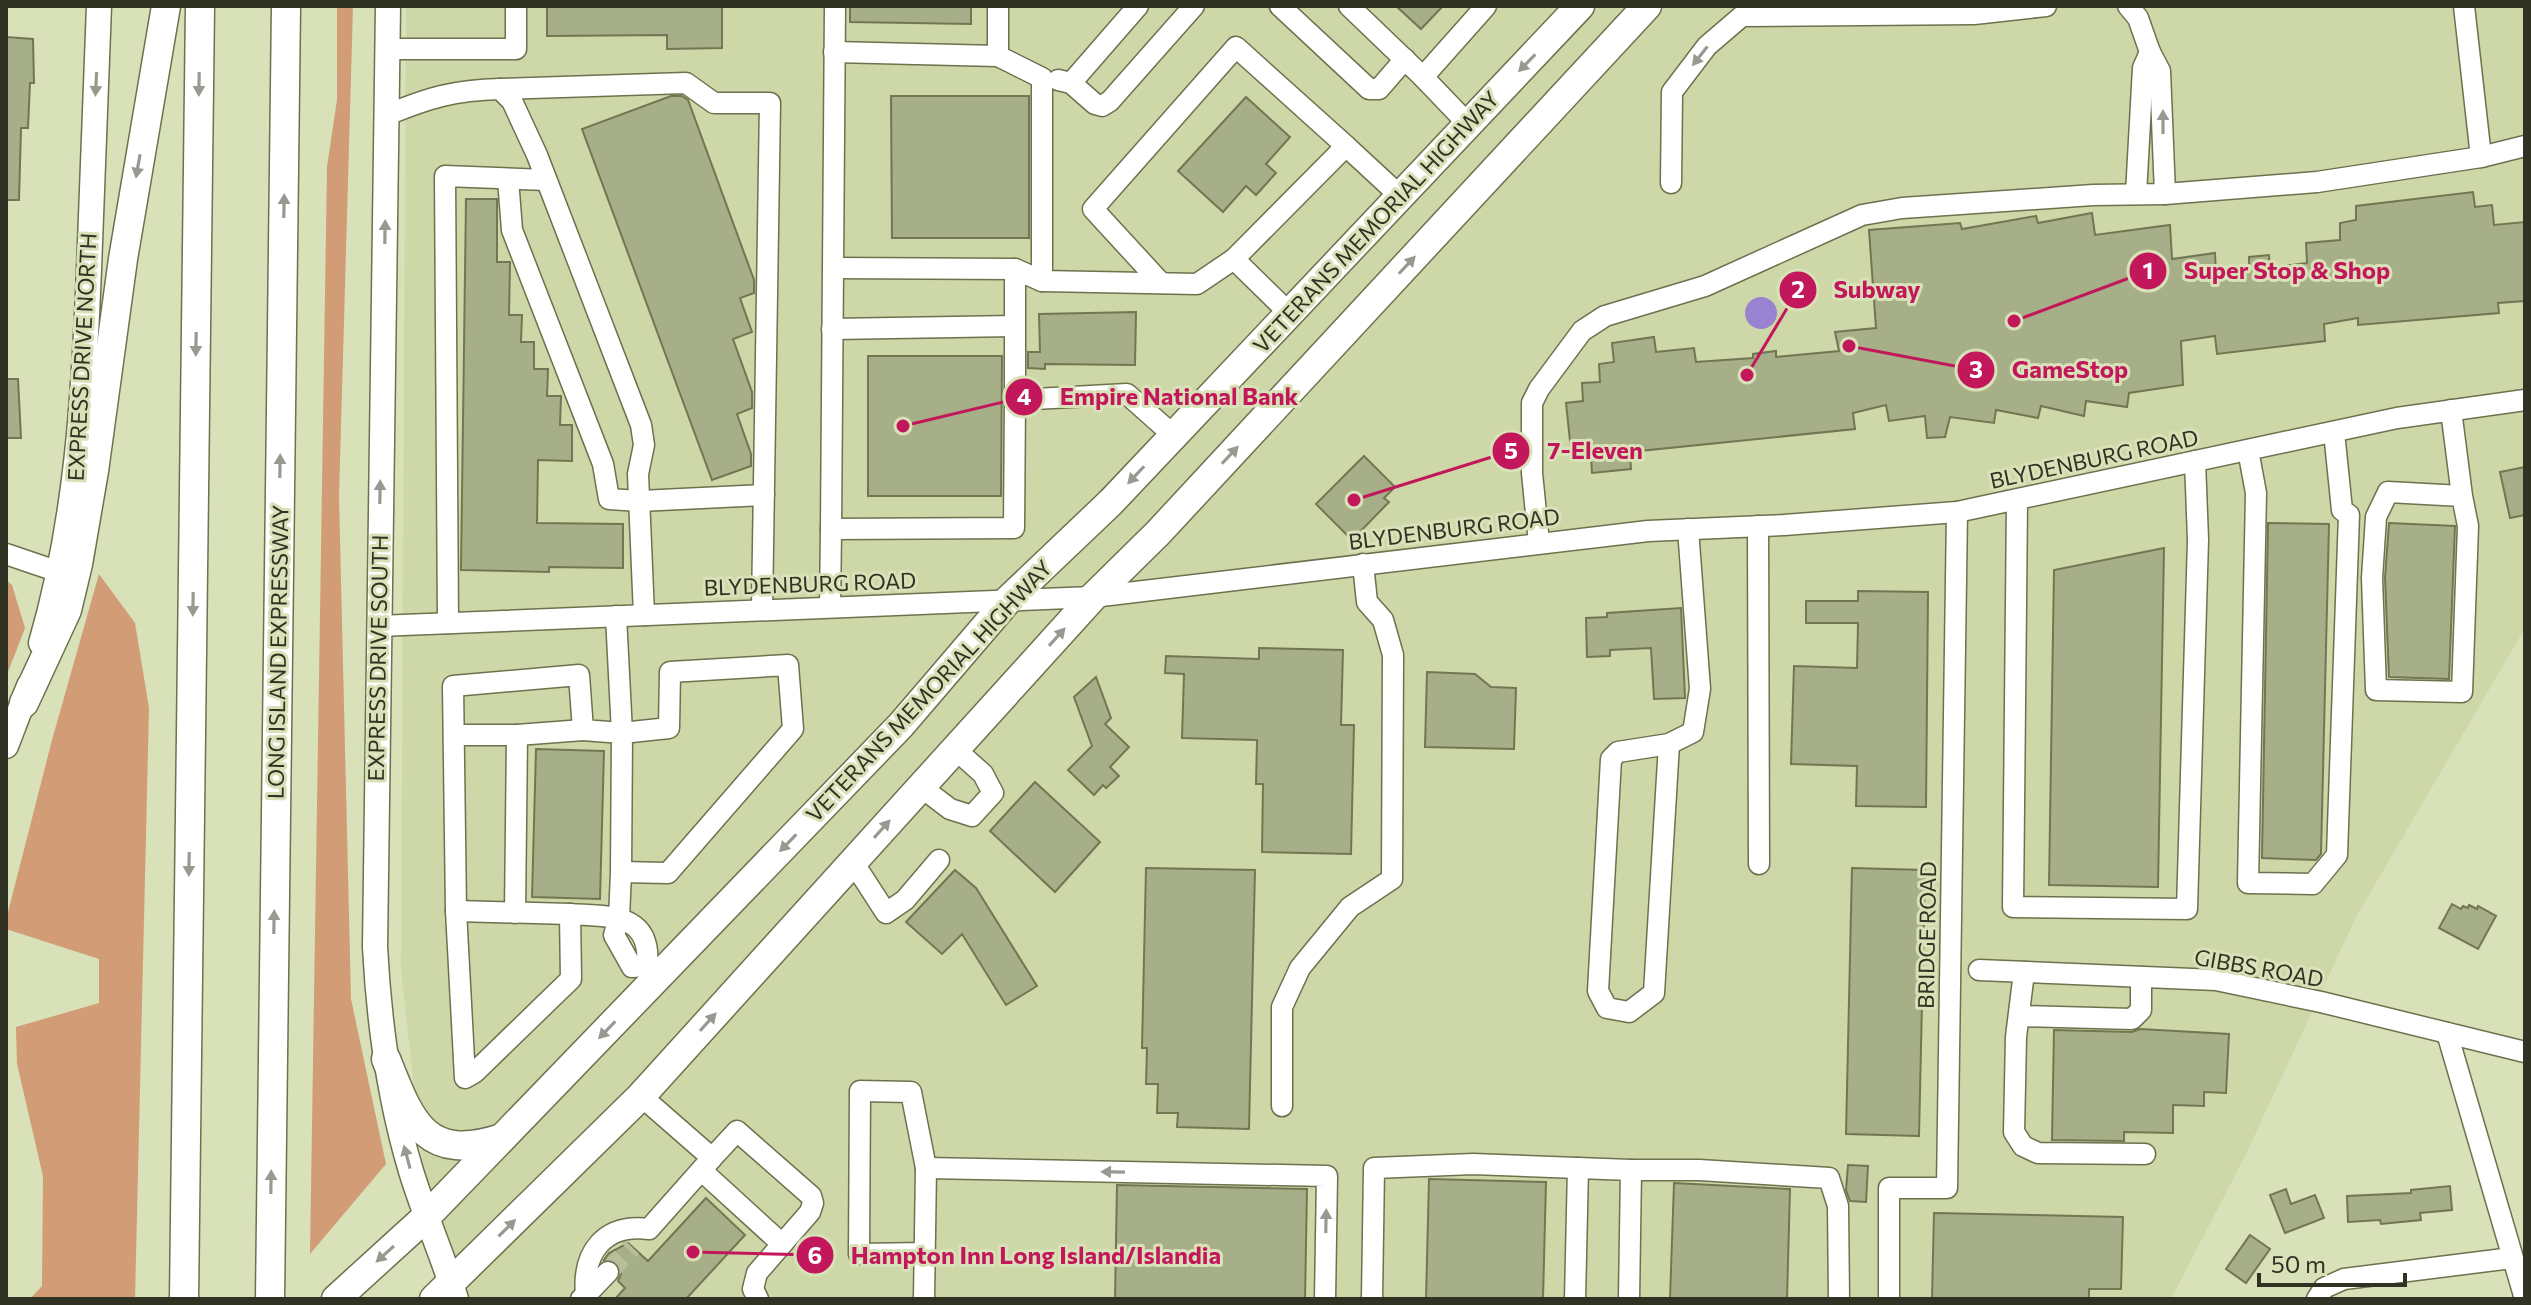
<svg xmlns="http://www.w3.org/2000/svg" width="2531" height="1305" font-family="Commissioner,sans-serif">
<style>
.built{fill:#ced7a7}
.green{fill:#d19c76}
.water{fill:#9982d1}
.building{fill:#a7af88;stroke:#707752;stroke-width:2}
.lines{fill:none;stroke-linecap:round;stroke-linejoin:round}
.minor-tunnel{stroke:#b6be9a;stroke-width:20;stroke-dasharray:20 10;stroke-linecap:butt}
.minor-casing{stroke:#6b724d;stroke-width:23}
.major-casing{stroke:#6b724d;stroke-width:27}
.highway-casing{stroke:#6b724d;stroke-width:31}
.minor{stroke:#fff;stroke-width:20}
.major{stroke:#fff;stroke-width:24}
.highway{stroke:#fff;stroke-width:28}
.oneway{fill:#989991}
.labels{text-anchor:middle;stroke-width:6;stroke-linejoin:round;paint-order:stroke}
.street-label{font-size:22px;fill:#303323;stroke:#d8e1b8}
.leader{fill:none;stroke:#c2185b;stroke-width:3}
.callout-dot{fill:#c2185b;stroke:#d8e1b8;stroke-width:3}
.mark-label{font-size:24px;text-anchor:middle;font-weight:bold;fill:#fff}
.callout-label{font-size:24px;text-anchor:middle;font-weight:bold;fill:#c2185b;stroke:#d8e1b8;stroke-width:6;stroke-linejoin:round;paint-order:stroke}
</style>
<rect width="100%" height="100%" fill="#d8e1b8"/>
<polygon class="built" points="406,6 2525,6 2525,628 2356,917 2246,1154 2171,1299 458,1299 423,1167 401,970"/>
<g class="green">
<polygon points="337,6 353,6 339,496 351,999 386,1164 310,1254 327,167 337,100"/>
<polygon points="99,574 135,623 149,708 135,1299 30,1299 42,1286 43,1176 17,1064 16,1027 99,1003 99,959 6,929 6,920 52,740"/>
<polygon points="6,580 12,585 25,628 6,677"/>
</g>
<circle class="water" cx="1761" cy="313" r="16"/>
<g class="building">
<polygon points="547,6 722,6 722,48 667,49 667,35 547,36"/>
<polygon points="850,6 971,6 971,24 850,22"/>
<polygon points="1396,6 1443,6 1421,29"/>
<polygon points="6,37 33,39 34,83 30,83 28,128 21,128 19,200 6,200"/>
<polygon points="671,96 682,96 688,100 754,280 754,293 740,298 752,332 733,339 752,392 752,408 737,414 751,454 751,466 712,480 582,129"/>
<polygon points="891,96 1029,96 1029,238 892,238"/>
<polygon points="1246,97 1290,137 1266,164 1276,173 1256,195 1246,186 1223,212 1178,171"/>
<polygon points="2473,192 2475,207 2492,205 2494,225 2525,222 2525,301 2498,303 2499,313 2358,325 2358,318 2324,324 2325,341 2217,354 2215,336 2181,341 2183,385 2129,393 2127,407 2086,401 2084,416 2041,406 2038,418 1996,410 1994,423 1950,417 1945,437 1927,438 1925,416 1889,421 1886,405 1853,413 1855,429 1630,452 1631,469 1592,473 1591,458 1572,460 1566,403 1583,401 1582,383 1600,382 1599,364 1614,362 1612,343 1654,337 1656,352 1694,348 1696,362 1753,358 1753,354 1776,351 1776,357 1839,351 1835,332 1876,328 1869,230 1960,223 1962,229 2036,216 2038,223 2092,213 2095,235 2170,225 2172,259 2215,253 2216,274 2249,269 2249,257 2269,255 2270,268 2307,263 2306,243 2340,240 2340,223 2356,220 2356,206"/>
<polygon points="466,199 497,199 497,262 510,262 509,315 522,315 521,342 534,342 534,369 548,369 547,396 561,396 560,425 572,425 572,461 538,460 537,523 623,524 623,568 549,567 549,572 461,570"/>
<polygon points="1136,312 1135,365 1045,364 1045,369 1028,368 1028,352 1040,352 1039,314"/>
<polygon points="868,356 1002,356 1001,496 868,496"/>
<polygon points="6,379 18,379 21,438 6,438"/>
<polygon points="1364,456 1395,487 1384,498 1389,502 1352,540 1316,504"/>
<polygon points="2525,467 2525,515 2510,518 2500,472"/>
<polygon points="2268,523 2329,524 2321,854 2316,860 2262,858"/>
<polygon points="2389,523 2455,526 2449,679 2389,677 2385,578"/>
<polygon points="2164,548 2158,887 2049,885 2054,570"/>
<polygon points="1858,591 1928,592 1926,807 1856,806 1857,766 1791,764 1794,666 1857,668 1858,623 1806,623 1806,601 1858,601"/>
<polygon points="1681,608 1685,698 1654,699 1651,648 1610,650 1610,656 1587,657 1586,618 1607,617 1607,613"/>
<polygon points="1259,648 1343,650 1341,725 1354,725 1351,854 1262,852 1263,784 1256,784 1257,740 1182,738 1184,674 1165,673 1166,656 1259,659"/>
<polygon points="1427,672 1475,674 1491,687 1516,688 1514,749 1425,747"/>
<polygon points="1096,677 1111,718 1105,724 1129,747 1110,767 1119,776 1106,788 1103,785 1094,795 1068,770 1092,746 1074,697"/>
<polygon points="536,749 604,751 600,899 532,897"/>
<polygon points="1035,782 1100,842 1055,892 990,831"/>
<polygon points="1146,868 1255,870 1249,1129 1177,1127 1178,1113 1157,1113 1158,1084 1146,1084 1147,1048 1142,1048"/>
<polygon points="1852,868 1925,870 1919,1136 1846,1134"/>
<polygon points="955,870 976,888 1037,986 1006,1005 962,934 942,954 906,922"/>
<polygon points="2452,904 2461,909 2463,906 2468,908 2469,905 2477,909 2478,906 2496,916 2478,949 2439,928"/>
<polygon points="2140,1029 2229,1034 2226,1093 2204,1092 2204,1106 2173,1105 2173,1133 2124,1132 2124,1141 2052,1140 2054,1030 2132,1032"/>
<polygon points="1848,1165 1868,1166 1866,1202 1850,1201 1846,1190"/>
<polygon points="1429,1179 1546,1182 1543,1299 1426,1299"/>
<polygon points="1674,1183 1790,1189 1787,1299 1670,1299"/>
<polygon points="1117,1185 1307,1189 1305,1299 1115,1299"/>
<polygon points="2450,1186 2452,1210 2420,1213 2421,1220 2381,1224 2380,1220 2348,1222 2347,1196 2411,1193 2411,1190"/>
<polygon points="2286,1189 2291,1204 2315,1195 2324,1218 2285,1233 2270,1195"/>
<polygon points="706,1198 745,1235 686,1299 615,1299 625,1288 618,1281 621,1274 617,1263 604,1260 609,1253 628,1243 648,1261"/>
<polygon points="1934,1213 2123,1217 2121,1289 2089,1289 2089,1299 1932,1299"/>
<polygon points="2250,1235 2270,1249 2246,1283 2226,1269"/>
</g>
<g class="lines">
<polyline class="minor-tunnel" points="608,1272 632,1247"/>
<defs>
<g id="minor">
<polyline points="998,6 998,56 1042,78 1042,281 1197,284 1234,259 1289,313"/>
<polyline points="1280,6 1369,89 1379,89 1405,59"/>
<polyline points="1349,6 1423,77 1486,6"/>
<polyline points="2128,6 2138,18 2150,52 2160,71 2165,194"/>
<polyline points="2464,6 2481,157"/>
<polyline points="387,49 516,49 516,6"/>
<polyline points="834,52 998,56"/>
<polyline points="1423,77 1468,124"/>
<polyline points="1058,80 1071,83 1138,6"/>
<polyline points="1071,83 1095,104 1102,106 1110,101 1194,6"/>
<polyline points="500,89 686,83 714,103 770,103 762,610"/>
<path d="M387,115C428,98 454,90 500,89L512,101L537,155L641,425L644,445L638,474L644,615"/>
<polyline points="508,179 512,230 603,464 609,499 640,501 764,495"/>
<polyline points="1671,183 1672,92 1707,46 1742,16 1974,14 2046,6"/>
<polyline points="2136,194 2143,68 2150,52"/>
<polyline points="1234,259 1346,146 1400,196"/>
<polyline points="834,268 1015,269"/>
<polyline points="1042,281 1015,269 1015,400 1127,394 1173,435"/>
<polyline points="1161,283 1093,209 1236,47 1346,146"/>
<polyline points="832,329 1014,326"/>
<polyline points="2451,410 2462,496 2388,492 2376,517 2372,578 2376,690 2462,692 2468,526 2462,496"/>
<polyline points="2248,450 2256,493 2248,883 2313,884 2337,855 2349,515 2342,510 2334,432"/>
<polyline points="2017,502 2013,907 2187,909 2198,540 2195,461"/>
<polyline points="1758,526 1759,864"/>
<polyline points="831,529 835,6"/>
<polyline points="1539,543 1532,473 1532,403 1539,389 1582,331 1605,316 1705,286 1862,215 1902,208 2093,195 2165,194 2317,182 2481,157 2525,146"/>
<polyline points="6,554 59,572"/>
<polyline points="830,607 831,529 1014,528 1015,400"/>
<path d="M616,616L622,733L669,728L670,672L788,665L793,729L668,873L621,872L619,918L614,935L632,967L647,966C652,912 609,917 570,914L571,979L474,1073L465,1078L456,911L453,686L579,675L583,730L622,733L621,872"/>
<polyline points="448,623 445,176 546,180"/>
<polyline points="378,626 1093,597 1648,531 1784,525 1957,512 2397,418 2525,400"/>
<polyline points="454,735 517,735 515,913"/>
<polyline points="517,735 583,730"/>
<polyline points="1669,744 1618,752 1611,759 1598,991 1607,1008 1629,1012 1654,993 1669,744 1693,732 1700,689 1688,529"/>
<polyline points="921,787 950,809 972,816 993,793 983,774 955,749"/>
<polyline points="853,862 886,913 905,900 939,860"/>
<polyline points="456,911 570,914"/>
<polyline points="1979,970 2216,980 2321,1002 2525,1052"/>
<polyline points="2024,972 2016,1037 2014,1132 2023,1146 2038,1153 2145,1154"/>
<polyline points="2019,1016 2132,1019 2141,1010 2141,977"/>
<polyline points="2447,1033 2525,1299"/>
<polyline points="1282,1106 1282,1007 1300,968 1350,907 1392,879 1393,655 1383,620 1367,602 1363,564"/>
<polyline points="712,1158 737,1131 811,1196 813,1203 810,1212 757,1273 753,1289 758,1299"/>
<polyline points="926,1168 1327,1176 1325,1299"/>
<polyline points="1631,1170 1699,1170 1829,1178 1838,1206 1839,1299"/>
<polyline points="702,1171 782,1244"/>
<polyline points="586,1295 608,1272"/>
<path d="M581,1299L586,1295C582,1253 604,1223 649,1229L712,1158L641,1096"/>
<polyline points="924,1299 926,1168 911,1092 860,1091 859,1254 925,1253"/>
<polyline points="1372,1299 1374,1168 1473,1164 1631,1170 1629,1299"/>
<polyline points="1575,1299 1578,1168"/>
<polyline points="1889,1299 1889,1188 1947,1188 1957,512"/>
<polyline points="2317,1299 2324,1288 2344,1279 2512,1258"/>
</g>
<g id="major">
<path d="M388,6L375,947C379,1023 389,1098 411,1171C424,1214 443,1256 456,1299"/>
<path d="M41,643C77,520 84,396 89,269C92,181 95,93 99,6"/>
<polyline points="6,746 29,686"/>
</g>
<g id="highway">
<polyline points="24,703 67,610 78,564 94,471 123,259 166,6"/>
<path d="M386,1059C411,1122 425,1163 502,1138"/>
<polyline points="184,1299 200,6"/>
<polyline points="270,1299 286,6"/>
<polyline points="336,1299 426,1217 901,725 1008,600 1111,502 1580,6"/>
<polyline points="434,1299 641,1096 1093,597 1158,533 1647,6"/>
</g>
</defs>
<use href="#minor" class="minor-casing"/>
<use href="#major" class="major-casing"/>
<use href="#highway" class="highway-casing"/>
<use href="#minor" class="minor"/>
<use href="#major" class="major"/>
<use href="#highway" class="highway"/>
</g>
<defs><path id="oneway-solid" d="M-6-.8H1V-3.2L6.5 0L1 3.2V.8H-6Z" transform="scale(2)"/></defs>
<g class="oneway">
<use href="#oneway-solid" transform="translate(1700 56) rotate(128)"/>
<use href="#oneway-solid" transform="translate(1527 63) rotate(134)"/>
<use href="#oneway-solid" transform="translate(96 84) rotate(93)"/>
<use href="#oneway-solid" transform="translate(199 84) rotate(91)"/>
<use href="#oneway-solid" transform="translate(2163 122) rotate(-90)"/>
<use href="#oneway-solid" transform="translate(138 166) rotate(100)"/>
<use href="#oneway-solid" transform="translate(284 206) rotate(-89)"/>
<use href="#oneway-solid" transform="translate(385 232) rotate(-89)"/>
<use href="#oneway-solid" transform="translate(1407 265) rotate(-47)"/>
<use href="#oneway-solid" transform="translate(196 344) rotate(91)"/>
<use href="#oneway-solid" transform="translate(1230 455) rotate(-47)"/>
<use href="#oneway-solid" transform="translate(280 466) rotate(-89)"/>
<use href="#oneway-solid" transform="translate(1136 475) rotate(133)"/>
<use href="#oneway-solid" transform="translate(380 492) rotate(-89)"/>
<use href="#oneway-solid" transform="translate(193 604) rotate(91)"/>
<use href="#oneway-solid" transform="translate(1057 637) rotate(-48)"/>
<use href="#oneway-solid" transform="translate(882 829) rotate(-48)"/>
<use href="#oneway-solid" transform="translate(788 843) rotate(134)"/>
<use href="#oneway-solid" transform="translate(189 864) rotate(91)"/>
<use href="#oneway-solid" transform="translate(274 922) rotate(-89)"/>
<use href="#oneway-solid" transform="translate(708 1022) rotate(-48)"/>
<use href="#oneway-solid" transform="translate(607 1030) rotate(134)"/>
<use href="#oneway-solid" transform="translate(407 1157) rotate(-105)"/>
<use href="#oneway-solid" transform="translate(1113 1172) rotate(-179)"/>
<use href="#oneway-solid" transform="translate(271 1182) rotate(-89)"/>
<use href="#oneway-solid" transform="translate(1326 1221) rotate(-89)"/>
<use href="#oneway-solid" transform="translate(507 1228) rotate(-45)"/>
<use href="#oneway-solid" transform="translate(385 1254) rotate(138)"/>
</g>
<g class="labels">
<g class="street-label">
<text transform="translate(1376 222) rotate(-47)" y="8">VETERANS MEMORIAL HIGHWAY</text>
<text transform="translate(82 357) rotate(-87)" y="8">EXPRESS DRIVE NORTH</text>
<text transform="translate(2094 459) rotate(-12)" y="8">BLYDENBURG ROAD</text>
<text transform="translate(1454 529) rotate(-7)" y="8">BLYDENBURG ROAD</text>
<text transform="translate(810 584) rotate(-2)" y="8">BLYDENBURG ROAD</text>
<text transform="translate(278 652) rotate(-89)" y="8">LONG ISLAND EXPRESSWAY</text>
<text transform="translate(378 658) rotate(-89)" y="8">EXPRESS DRIVE SOUTH</text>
<text transform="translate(929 691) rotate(-47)" y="8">VETERANS MEMORIAL HIGHWAY</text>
<text transform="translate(1927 935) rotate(-89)" y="8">BRIDGE ROAD</text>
<text transform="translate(2259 968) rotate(10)" y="8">GIBBS ROAD</text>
</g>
</g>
<path class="leader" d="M2014 321L2148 271M1747 375L1798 290M1849 346L1976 370M903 426L1024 397M1354 500L1511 451M693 1252L815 1255"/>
<g class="callout-dot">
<circle cx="2014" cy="321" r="8"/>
<circle cx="1747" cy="375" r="8"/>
<circle cx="1849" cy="346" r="8"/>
<circle cx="903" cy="426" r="8"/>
<circle cx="1354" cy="500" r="8"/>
<circle cx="693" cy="1252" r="8"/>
<circle cx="2148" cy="271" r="20"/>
<circle cx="1798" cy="290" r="20"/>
<circle cx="1976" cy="370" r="20"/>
<circle cx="1024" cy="397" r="20"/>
<circle cx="1511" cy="451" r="20"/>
<circle cx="815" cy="1255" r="20"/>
</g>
<g class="mark-label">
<text x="2148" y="279">1</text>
<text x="1798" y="298">2</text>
<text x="1976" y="378">3</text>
<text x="1024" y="405">4</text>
<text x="1511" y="459">5</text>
<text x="815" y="1264">6</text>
</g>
<g class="callout-label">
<text x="2287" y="279">Super Stop &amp; Shop</text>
<text x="1877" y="298">Subway</text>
<text x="2070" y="378">GameStop</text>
<text x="1179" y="405">Empire National Bank</text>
<text x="1595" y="459">7-Eleven</text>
<text x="1036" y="1264">Hampton Inn Long Island/Islandia</text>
</g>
<rect width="2531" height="1305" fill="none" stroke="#303323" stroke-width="16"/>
<path d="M2259 1273v12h146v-12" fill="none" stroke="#303323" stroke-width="4"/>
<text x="2271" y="1273" font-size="24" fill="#303323" stroke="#d8e1b8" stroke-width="6" paint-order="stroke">50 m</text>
</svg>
